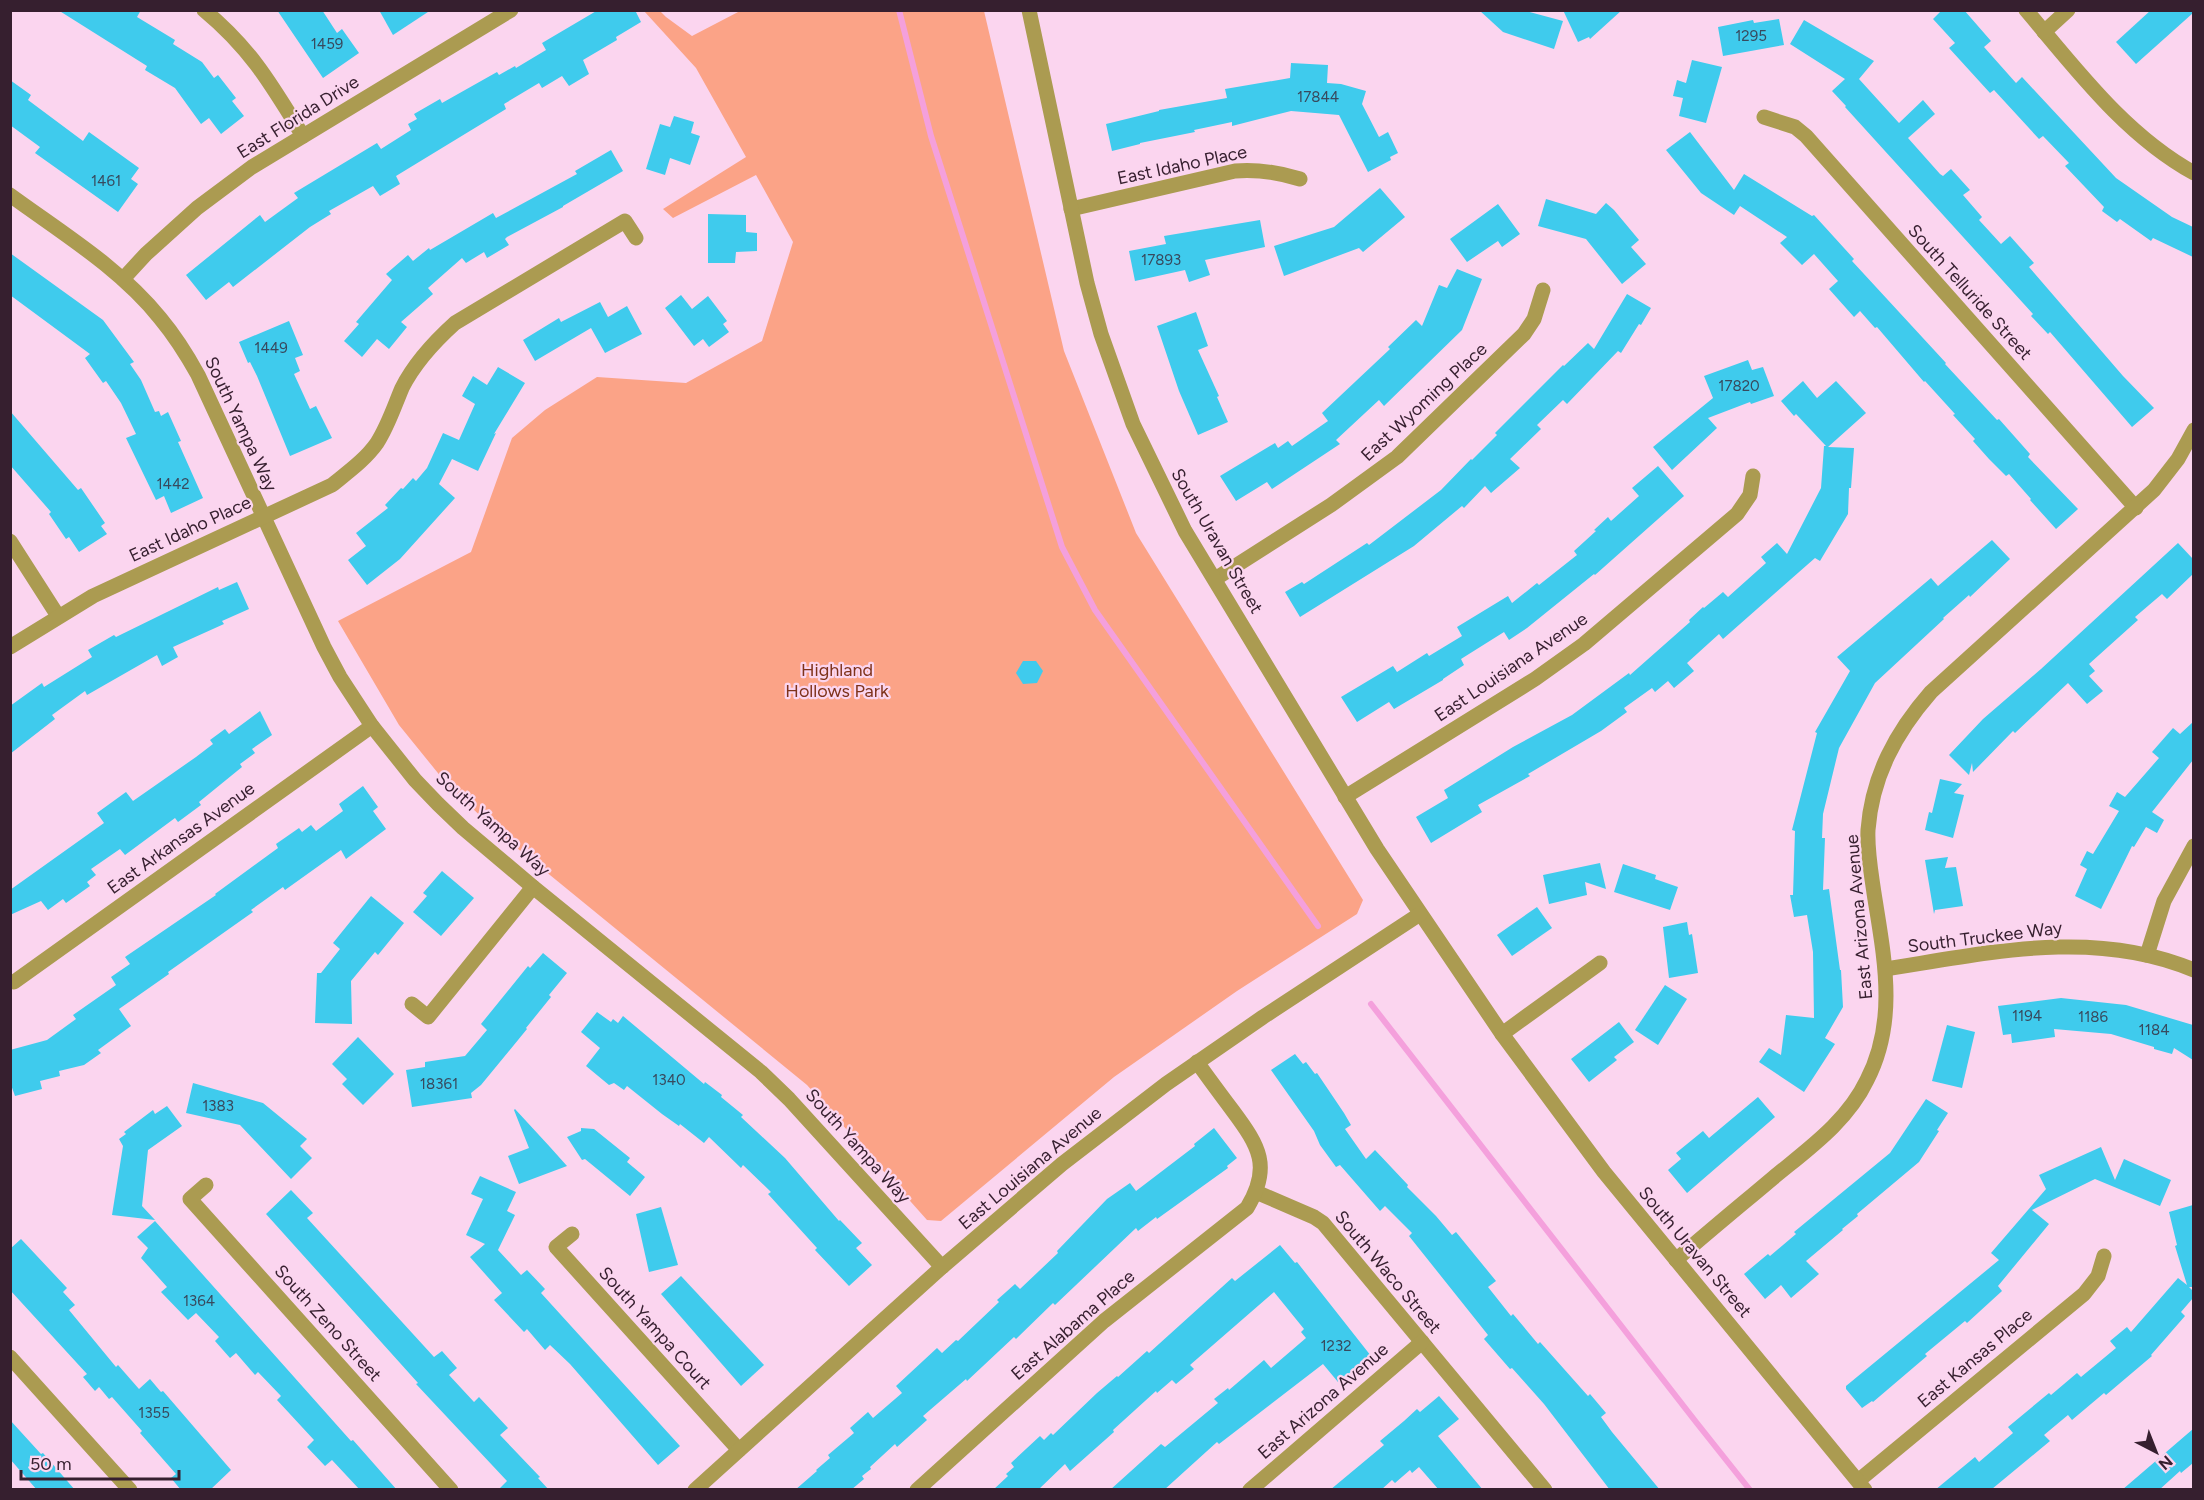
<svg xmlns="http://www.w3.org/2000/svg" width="2204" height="1500" font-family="Figtree,sans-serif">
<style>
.green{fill:#fba387}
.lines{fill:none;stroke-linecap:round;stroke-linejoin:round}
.stream{stroke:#f4a0dc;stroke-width:6}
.building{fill:#3fcbed}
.minor{stroke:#ab9b51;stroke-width:15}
.tertiary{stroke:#ab9b51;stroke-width:15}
.labels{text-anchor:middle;stroke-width:4.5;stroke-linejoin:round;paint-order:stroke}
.number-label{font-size:15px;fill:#384a5e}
.street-label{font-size:18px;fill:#361f2f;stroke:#fbd5ef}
.park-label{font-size:18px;fill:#7e321a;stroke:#fbd5ef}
</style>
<rect width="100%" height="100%" fill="#fbd5ef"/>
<polygon class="green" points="644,11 660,11 666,17 692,36 740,11 984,11 1064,351 1136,533 1363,900 1357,914 1237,991 1114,1077 941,1221 927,1220 807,1085 495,830 446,783 399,725 338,621 471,552 512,438 545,410 597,377 686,383 762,341 793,242 756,175 673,218 663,209 746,157 696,68"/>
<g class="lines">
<g class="stream">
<polyline points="899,10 931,136 1062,547 1095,610 1318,926"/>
<polyline points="1371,1004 1696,1422 1750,1490"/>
</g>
</g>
<g class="building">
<polygon points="58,10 141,10 137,17 175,40 173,44 202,62 214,78 218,75 236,98 232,101 244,116 221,134 209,118 201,124 175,88 145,70 147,66"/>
<polygon points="277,10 322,10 337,33 342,29 359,53 323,78"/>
<polygon points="379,10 431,10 393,35"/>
<polygon points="598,10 635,10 641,22 616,37 617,40 583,60 589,74 569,86 562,76 542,88 539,83 504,104 506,109 396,176 400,184 380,196 373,186 329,211 331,214 310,227 233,287 229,282 206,300 186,275 260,215 265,222 298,198 294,193 377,143 381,149 411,130 408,124 417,119 414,114 440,99 442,103 497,72 499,75 515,66 516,68 546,50 542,43"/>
<polygon points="1479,10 1522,10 1563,21 1554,49 1503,32"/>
<polygon points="1563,10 1622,10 1590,39 1589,37 1578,42"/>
<polygon points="1942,10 1964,10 1991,41 1984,47 2016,83 2022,77 2116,178 2172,217 2193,227 2193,257 2153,238 2151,241 2120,219 2117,222 2102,211 2104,207 2065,166 2069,163 2043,136 2039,139 1994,90 1990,93 1949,48 1955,43 1933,19"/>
<polygon points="2151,10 2193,10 2193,13 2136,64 2116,42"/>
<polygon points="1779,19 1784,45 1723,56 1718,27 1753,20 1754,23"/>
<polygon points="1804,20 1874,61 1859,79 1899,123 1923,100 1935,114 1908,138 1940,174 1943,176 1951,169 1970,190 1963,195 1982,217 1979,220 2001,244 2010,236 2034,263 2029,267 2123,376 2154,408 2132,427 2050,332 2048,334 2031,316 2033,314 1845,107 1846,106 1832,91 1845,79 1790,44"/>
<polygon points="1692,60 1722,67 1706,123 1679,116 1683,98 1673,96 1677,80 1686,83"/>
<polygon points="1291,63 1328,65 1327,83 1341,84 1366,91 1362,104 1379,137 1388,132 1398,153 1390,157 1391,160 1368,172 1339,115 1291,111 1232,126 1232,122 1194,130 1195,132 1140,143 1140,144 1112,151 1106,124 1159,111 1159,110 1227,98 1225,89 1290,78"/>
<polygon points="10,80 31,95 28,100 83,141 89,132 139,168 131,179 138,184 118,212 35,153 40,147 10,125"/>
<polygon points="674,116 694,122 691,133 700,136 690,165 670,158 665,175 646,169 660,124 670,127"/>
<polygon points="1690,132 1734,190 1744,174 1812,216 1814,215 1854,259 1852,261 1946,363 1945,364 1997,420 1999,419 2030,454 2028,457 2078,509 2056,529 2030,500 2031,499 2009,474 2006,476 1989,459 1973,441 1975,439 1953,415 1955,414 1925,381 1924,382 1877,327 1875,328 1860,311 1854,317 1829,289 1838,281 1814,254 1802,265 1780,243 1787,237 1740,206 1734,215 1701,193 1666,150"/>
<polygon points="611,150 623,171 563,206 563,207 507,237 505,239 509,245 487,258 484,252 466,263 462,258 428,288 433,294 401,322 407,327 389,349 377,339 362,357 344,341 359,324 356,322 392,280 386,274 408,255 413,261 429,248 430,250 493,213 496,218 577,174 575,171"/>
<polygon points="1380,188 1405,217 1363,252 1359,248 1284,276 1274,246 1334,227"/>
<polygon points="1546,199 1596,214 1606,203 1614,210 1639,240 1631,247 1646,264 1622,284 1586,239 1538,226"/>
<polygon points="1498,204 1520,234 1502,247 1498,241 1467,262 1450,239"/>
<polygon points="708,214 746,215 746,232 757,233 757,251 736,252 735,263 708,263"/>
<polygon points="1260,220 1265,247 1205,260 1210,275 1189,282 1185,270 1135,281 1129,251 1166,244 1164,236"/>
<polygon points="10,253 103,320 134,362 130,364 141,380 155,412 159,411 161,416 168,412 181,441 178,442 203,498 171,513 164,496 156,500 126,438 136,434 121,403 106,381 103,383 85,358 90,354 10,295"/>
<polygon points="1457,269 1482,279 1462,330 1384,406 1379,400 1336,440 1340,444 1272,489 1267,482 1236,501 1220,476 1275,443 1278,448 1288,441 1292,446 1328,421 1322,413 1390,349 1388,347 1416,320 1422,326 1439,285 1447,288"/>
<polygon points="1627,294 1651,308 1641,325 1639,324 1621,353 1618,351 1567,404 1563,400 1537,425 1541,429 1510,459 1520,468 1491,493 1485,486 1464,508 1462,506 1414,546 1300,617 1285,592 1302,582 1304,584 1367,543 1369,545 1441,490 1471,459 1472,460 1497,435 1495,433 1563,365 1564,366 1588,343 1594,349"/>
<polygon points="681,295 692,309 708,296 727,321 723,324 729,332 709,347 703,339 694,346 665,308"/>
<polygon points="600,302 608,317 627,306 642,334 605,353 591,328 535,361 523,340 559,318 561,322"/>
<polygon points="1196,312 1208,346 1198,350 1219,396 1217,397 1228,422 1198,435 1179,391 1157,326"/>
<polygon points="289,321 303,355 295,358 300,371 294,374 310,409 316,406 332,438 290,456 257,376 250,362 248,363 239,342"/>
<polygon points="1748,360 1752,370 1763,367 1774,396 1751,404 1750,402 1708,418 1717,428 1672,470 1653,447 1713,398 1704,376"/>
<polygon points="498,367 525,383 494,434 496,433 478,471 452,459 439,484 455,498 400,559 367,585 348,560 366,546 356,533 388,508 385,505 401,488 403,489 413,478 416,481 427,468 443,433 459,440 475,404 462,396 473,376 487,385"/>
<polygon points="1803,381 1817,398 1836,381 1866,413 1828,447 1854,448 1851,488 1849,488 1848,514 1820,561 1815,558 1723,639 1719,634 1687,663 1694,671 1674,688 1668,681 1655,692 1652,688 1624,708 1627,712 1601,731 1528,774 1530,776 1478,805 1482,812 1431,843 1416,817 1448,798 1444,790 1513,747 1572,715 1629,673 1630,675 1690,622 1689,620 1703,607 1704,608 1723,592 1728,597 1766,563 1761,557 1777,543 1787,554 1821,488 1824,446 1826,446 1796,414 1794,416 1781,401"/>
<polygon points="10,411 78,490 81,488 105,523 101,526 107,534 79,552 69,537 66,539 49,514 51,512 10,465"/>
<polygon points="1658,466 1684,496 1595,575 1594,574 1527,628 1509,640 1504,632 1461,659 1464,665 1443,679 1443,680 1394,709 1389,702 1357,722 1341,697 1393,666 1397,672 1427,653 1429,656 1462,636 1457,627 1508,596 1512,603 1537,583 1539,585 1577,555 1574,551 1596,531 1594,530 1608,517 1611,521 1639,496 1632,488"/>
<polygon points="1992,540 2010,559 1970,597 1969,595 1943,618 1944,619 1875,683 1839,748 1823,814 1822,838 1825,838 1823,890 1829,889 1840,970 1841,970 1843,1007 1825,1038 1835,1044 1804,1092 1759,1062 1769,1048 1781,1055 1786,1015 1814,1018 1813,952 1807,915 1794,917 1790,895 1793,895 1795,831 1792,830 1817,733 1815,732 1850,671 1837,657 1931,578 1938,586"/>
<polygon points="2178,543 2193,559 2193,574 2167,599 2162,594 2135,617 2138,620 2089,664 2095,671 2089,676 2103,691 2087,704 2068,683 2015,733 2013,731 1973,772 1972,763 1969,775 1949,755 1983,719 2041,669"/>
<polygon points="237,582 249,609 222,621 224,624 173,647 178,657 162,666 157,655 87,695 85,691 52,715 55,719 10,754 10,706 42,683 44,687 92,657 88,650 114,635 116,637 218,587 219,590"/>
<polygon points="1023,661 1036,661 1043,671 1037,683 1023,684 1016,673"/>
<polygon points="260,711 272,735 252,749 255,753 240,764 242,767 199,802 201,805 178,822 175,818 125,855 120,849 91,869 96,875 87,882 90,886 66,903 63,899 48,910 41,901 10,915 10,890 104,823 97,813 126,792 133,801 196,757 213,744 210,740 225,729 229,734"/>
<polygon points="2193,722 2193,760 2152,812 2164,820 2157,833 2146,827 2134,847 2132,846 2101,909 2075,896 2087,869 2080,865 2087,851 2093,854 2119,811 2109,806 2117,792 2125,797 2159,758 2152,752 2173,728 2180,734"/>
<polygon points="1940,779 1962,784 1954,793 1964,795 1953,838 1925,830 1929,812 1932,813"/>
<polygon points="363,786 378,807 373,811 386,829 346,859 341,850 285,890 283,887 251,910 253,912 168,972 169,974 119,1009 131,1026 98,1050 101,1053 84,1065 59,1071 60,1076 40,1081 42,1089 15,1096 10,1082 10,1050 47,1040 76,1019 73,1015 116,985 111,977 130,964 125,957 216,895 215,894 278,848 276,844 299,828 302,832 311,825 316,831 343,811 339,804"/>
<polygon points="1948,857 1945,868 1956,867 1963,906 1935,910 1934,914 1925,860"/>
<polygon points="1600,863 1606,889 1585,882 1587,895 1549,904 1543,875"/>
<polygon points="1623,864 1656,875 1655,879 1678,887 1670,910 1614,892"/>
<polygon points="442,871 474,898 441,936 413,912 427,896 423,893"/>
<polygon points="371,896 404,923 378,955 375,952 351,981 352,1024 315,1023 317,973 321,973 340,949 333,943"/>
<polygon points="1537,907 1552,928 1512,956 1497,935"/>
<polygon points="1687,922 1689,935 1692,934 1698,973 1669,978 1663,927"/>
<polygon points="543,953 567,973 549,995 551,997 526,1028 527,1029 481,1085 471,1093 472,1098 412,1107 406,1070 425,1067 425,1062 465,1056 487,1030 481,1024 528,966 530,968"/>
<polygon points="1665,985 1687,999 1658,1045 1635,1030"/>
<polygon points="2061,998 2126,1005 2193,1025 2193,1060 2174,1048 2172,1054 2154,1049 2154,1047 2111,1034 2054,1029 2055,1037 2012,1043 2011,1034 2003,1035 1998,1006"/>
<polygon points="597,1012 611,1022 613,1019 618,1023 623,1016 704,1084 705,1082 722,1095 721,1097 743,1115 741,1117 785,1158 839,1221 840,1220 862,1243 856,1248 872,1265 849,1286 815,1250 817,1248 768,1194 771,1192 743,1165 741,1168 709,1137 704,1143 680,1124 679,1126 662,1114 627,1086 624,1090 614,1083 609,1085 586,1066 600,1048 581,1032"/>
<polygon points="1619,1022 1634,1042 1614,1057 1617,1060 1589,1082 1571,1059"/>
<polygon points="1947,1025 1975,1032 1962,1088 1932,1081"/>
<polygon points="358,1037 394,1074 363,1105 342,1084 347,1079 332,1064"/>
<polygon points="1295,1054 1303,1064 1306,1062 1315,1074 1317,1073 1344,1113 1351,1125 1345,1129 1366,1159 1375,1150 1408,1185 1407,1187 1436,1216 1452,1235 1456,1232 1496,1281 1488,1287 1511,1316 1513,1314 1538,1344 1540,1342 1588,1396 1590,1394 1606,1413 1601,1417 1612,1432 1660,1490 1610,1490 1544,1404 1512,1368 1510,1369 1484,1339 1488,1335 1409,1236 1412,1233 1385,1206 1380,1211 1340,1165 1336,1167 1320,1145 1314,1131 1271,1070"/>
<polygon points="193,1083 263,1103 307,1139 300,1146 312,1158 291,1179 240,1125 186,1113"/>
<polygon points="1758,1097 1775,1117 1687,1193 1668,1170 1681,1159 1676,1153 1703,1131 1709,1138"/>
<polygon points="1926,1099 1948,1113 1937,1130 1939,1131 1919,1162 1857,1214 1858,1216 1842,1229 1843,1230 1806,1261 1819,1274 1791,1298 1781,1285 1765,1299 1744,1274 1768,1254 1770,1256 1796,1234 1794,1232 1890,1153"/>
<polygon points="167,1106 182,1126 148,1150 142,1206 155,1220 112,1215 123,1146 119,1139 126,1134 124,1132 153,1110 155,1114"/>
<polygon points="515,1109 550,1147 567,1166 519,1184 508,1156 529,1148 514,1110"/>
<polygon points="581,1128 594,1129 630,1158 627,1162 645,1177 630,1196 585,1159 582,1160 567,1137 581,1131"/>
<polygon points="1214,1128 1237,1158 1227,1166 1228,1168 1157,1219 1156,1217 1138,1231 1136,1228 1055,1305 1053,1303 1016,1339 1014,1337 967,1381 966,1379 923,1416 927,1420 897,1447 895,1444 870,1467 871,1469 862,1476 864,1479 851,1490 795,1490 817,1471 816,1470 830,1458 828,1455 854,1433 850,1428 868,1412 873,1418 902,1393 896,1386 937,1348 942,1353 956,1340 958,1341 999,1302 997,1300 1015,1284 1020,1289 1058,1253 1057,1251 1107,1199 1130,1183 1136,1191 1195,1146 1194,1144"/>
<polygon points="2101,1147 2115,1180 2124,1159 2171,1180 2160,1206 2095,1179 2032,1210 2049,1224 1998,1286 2002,1291 1967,1323 1965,1321 1925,1354 1927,1356 1873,1402 1872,1401 1862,1408 1846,1389 1846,1386 1999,1260 1991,1253 2046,1189 2039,1175"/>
<polygon points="480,1176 516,1192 507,1211 515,1215 498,1250 521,1275 527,1270 545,1289 541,1293 680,1446 658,1465 570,1364 550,1345 545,1350 527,1329 524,1332 494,1300 502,1293 470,1257 485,1244 466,1235 483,1199 471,1194"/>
<polygon points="291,1190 313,1213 307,1218 434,1357 442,1351 457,1368 449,1375 474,1402 479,1397 508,1428 500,1435 540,1477 538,1478 549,1490 498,1490 507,1481 416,1384 418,1383 266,1214"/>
<polygon points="2193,1205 2193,1287 2189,1287 2193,1291 2193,1298 2181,1312 2185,1316 2151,1355 2152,1356 2106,1395 2104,1393 2072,1420 2068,1415 2044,1435 2050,1441 1992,1489 1935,1490 1975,1457 1979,1462 2013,1433 2008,1427 2049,1393 2051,1395 2077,1373 2081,1377 2116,1348 2110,1341 2127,1327 2131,1332 2178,1278 2187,1285 2175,1246 2177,1245 2169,1212"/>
<polygon points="661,1207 678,1265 649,1272 636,1214"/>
<polygon points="155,1221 351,1441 353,1440 397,1490 360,1490 332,1460 325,1466 307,1447 314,1440 277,1400 281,1396 258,1372 255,1375 236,1353 230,1358 215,1341 219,1337 196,1313 188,1320 161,1292 167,1287 141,1258 148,1248 137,1237"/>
<polygon points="21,1239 67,1288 63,1292 75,1305 69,1310 116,1367 118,1365 139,1389 150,1379 161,1392 163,1391 231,1470 210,1490 181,1490 171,1478 176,1474 140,1433 142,1431 112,1397 109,1399 99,1387 95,1391 83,1377 87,1374 10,1290 10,1249"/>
<polygon points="1280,1245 1295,1263 1297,1262 1371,1356 1338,1382 1323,1364 1219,1444 1217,1442 1164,1490 1110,1490 1161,1444 1165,1447 1218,1403 1214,1399 1228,1388 1229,1390 1264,1360 1271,1368 1306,1338 1301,1332 1304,1329 1274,1292 1190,1365 1194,1369 1176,1384 1172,1380 1157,1393 1156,1391 1113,1430 1114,1432 1070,1471 1065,1464 1038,1490 993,1490 1008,1476 1006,1474 1014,1467 1011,1463 1040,1436 1044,1440 1051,1433 1053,1435 1097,1393 1117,1376 1118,1377 1147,1351 1149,1353 1232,1278 1235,1281"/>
<polygon points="681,1276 764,1365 741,1386 661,1294"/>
<polygon points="1439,1396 1459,1419 1438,1436 1483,1490 1439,1490 1419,1467 1412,1473 1410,1470 1395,1483 1392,1480 1381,1490 1330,1490 1384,1445 1380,1441 1404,1421 1417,1409 1420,1412"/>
<polygon points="10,1420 41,1454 43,1453 75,1490 37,1490 10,1459"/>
<polygon points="2193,1429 2193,1463 2181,1473 2180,1471 2159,1490 2122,1490"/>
</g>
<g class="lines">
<g class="minor">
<path d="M204,10C251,49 271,84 303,136"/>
<path d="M2026,10C2076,69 2125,135 2194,173"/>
<polyline points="2044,32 2068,10"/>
<polyline points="1764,117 1795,127 1806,136 2136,508"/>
<path d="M10,195C62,233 120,268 160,318C175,336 187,355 198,375L324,647L340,677L372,726L415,780L438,804L463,828L533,887L761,1072L789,1099L942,1267"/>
<path d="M1071,209L1235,171C1258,169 1277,172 1300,179"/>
<polyline points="123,279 146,254 197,208 252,167 511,10"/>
<polyline points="10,541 58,616"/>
<polyline points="1215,579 1331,505 1397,457 1524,334 1534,319 1543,290"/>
<path d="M10,647L93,596L332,485C348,472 365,460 377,443C388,426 394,407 402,388C415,362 434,342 455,323L625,221L636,238"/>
<polyline points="1345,797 1535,679 1584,644 1737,514 1750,495 1753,476"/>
<polyline points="2147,955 2164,901 2194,846"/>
<path d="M1886,969C1988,953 2094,928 2194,970"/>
<polyline points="14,982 372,726"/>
<polyline points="412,1004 428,1017 533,887"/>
<polyline points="1502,1034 1600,963"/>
<polyline points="206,1185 190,1199 451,1490"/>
<polyline points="1256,1192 1314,1217 1323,1223 1545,1490"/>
<polyline points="572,1234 556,1247 739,1450"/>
<path d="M1676,1260C1708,1232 1741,1205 1773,1178C1808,1149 1847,1122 1867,1080C1898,1020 1884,957 1874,893C1871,872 1867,851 1868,830C1872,776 1896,732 1931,692L2154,490L2178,459L2194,430"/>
<polyline points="10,1357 130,1490"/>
<polyline points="1858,1481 2084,1294 2098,1276 2104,1256"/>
<path d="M917,1490L1104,1321L1247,1208C1272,1167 1259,1146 1233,1111C1221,1095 1209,1079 1197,1062"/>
<polyline points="1250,1490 1422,1342"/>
</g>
<g class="tertiary">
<polyline points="1029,10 1087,283 1101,334 1133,424 1185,531 1377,849 1502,1034 1604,1172 1865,1490"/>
<polyline points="695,1490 942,1267 1062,1164 1166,1084 1263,1017 1420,914"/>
</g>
</g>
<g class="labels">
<g class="number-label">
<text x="1751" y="41">1295</text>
<text x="327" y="49">1459</text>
<text x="1318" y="102">17844</text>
<text x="106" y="186">1461</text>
<text x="1161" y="265">17893</text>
<text x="271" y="353">1449</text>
<text x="1739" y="391">17820</text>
<text x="173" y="489">1442</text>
<text x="2027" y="1021">1194</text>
<text x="2093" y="1022">1186</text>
<text x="2154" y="1035">1184</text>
<text x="669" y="1085">1340</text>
<text x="439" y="1089">18361</text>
<text x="218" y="1111">1383</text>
<text x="199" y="1306">1364</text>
<text x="1336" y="1351">1232</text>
<text x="154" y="1418">1355</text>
</g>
<g class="street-label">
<text transform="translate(298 117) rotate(-32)" y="6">East Florida Drive</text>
<text transform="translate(1182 165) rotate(-12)" y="6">East Idaho Place</text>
<text transform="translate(1970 292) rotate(48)" y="6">South Telluride Street</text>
<text transform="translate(1424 402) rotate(-43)" y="6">East Wyoming Place</text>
<text transform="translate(241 424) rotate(65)" y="6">South Yampa Way</text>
<text transform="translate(190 529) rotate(-25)" y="6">East Idaho Place</text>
<text transform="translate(1217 541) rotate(60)" y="6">South Uravan Street</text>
<text transform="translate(1511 667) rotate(-34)" y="6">East Louisiana Avenue</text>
<text transform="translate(493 824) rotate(42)" y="6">South Yampa Way</text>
<text transform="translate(181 838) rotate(-36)" y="6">East Arkansas Avenue</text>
<text transform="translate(1859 917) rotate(-95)" y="6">East Arizona Avenue</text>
<text transform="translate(1985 937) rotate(-7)" y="6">South Truckee Way</text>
<text transform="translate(858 1146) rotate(48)" y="6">South Yampa Way</text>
<text transform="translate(1030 1168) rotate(-40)" y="6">East Louisiana Avenue</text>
<text transform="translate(1695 1252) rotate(50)" y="6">South Uravan Street</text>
<text transform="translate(1388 1272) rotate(50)" y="6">South Waco Street</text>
<text transform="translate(328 1323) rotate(48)" y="6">South Zeno Street</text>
<text transform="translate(1073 1325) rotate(-41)" y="6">East Alabama Place</text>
<text transform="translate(655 1328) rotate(48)" y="6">South Yampa Court</text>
<text transform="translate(1975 1358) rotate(-40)" y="6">East Kansas Place</text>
<text transform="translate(1323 1401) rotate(-41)" y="6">East Arizona Avenue</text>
</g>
<g class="park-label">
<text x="837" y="676">Highland<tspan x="837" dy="21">Hollows Park</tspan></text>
</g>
</g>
<rect width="2204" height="1500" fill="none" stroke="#361f2f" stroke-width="24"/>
<g transform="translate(2156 1452) rotate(138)" stroke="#fbd5ef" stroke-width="4.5" paint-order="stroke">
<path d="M0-4.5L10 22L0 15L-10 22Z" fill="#361f2f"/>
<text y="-9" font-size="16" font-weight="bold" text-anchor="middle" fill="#361f2f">N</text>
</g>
<path d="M21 1470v9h158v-9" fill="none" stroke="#361f2f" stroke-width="3"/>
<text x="30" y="1470" font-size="18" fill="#361f2f" stroke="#fbd5ef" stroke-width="4.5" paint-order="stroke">50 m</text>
</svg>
